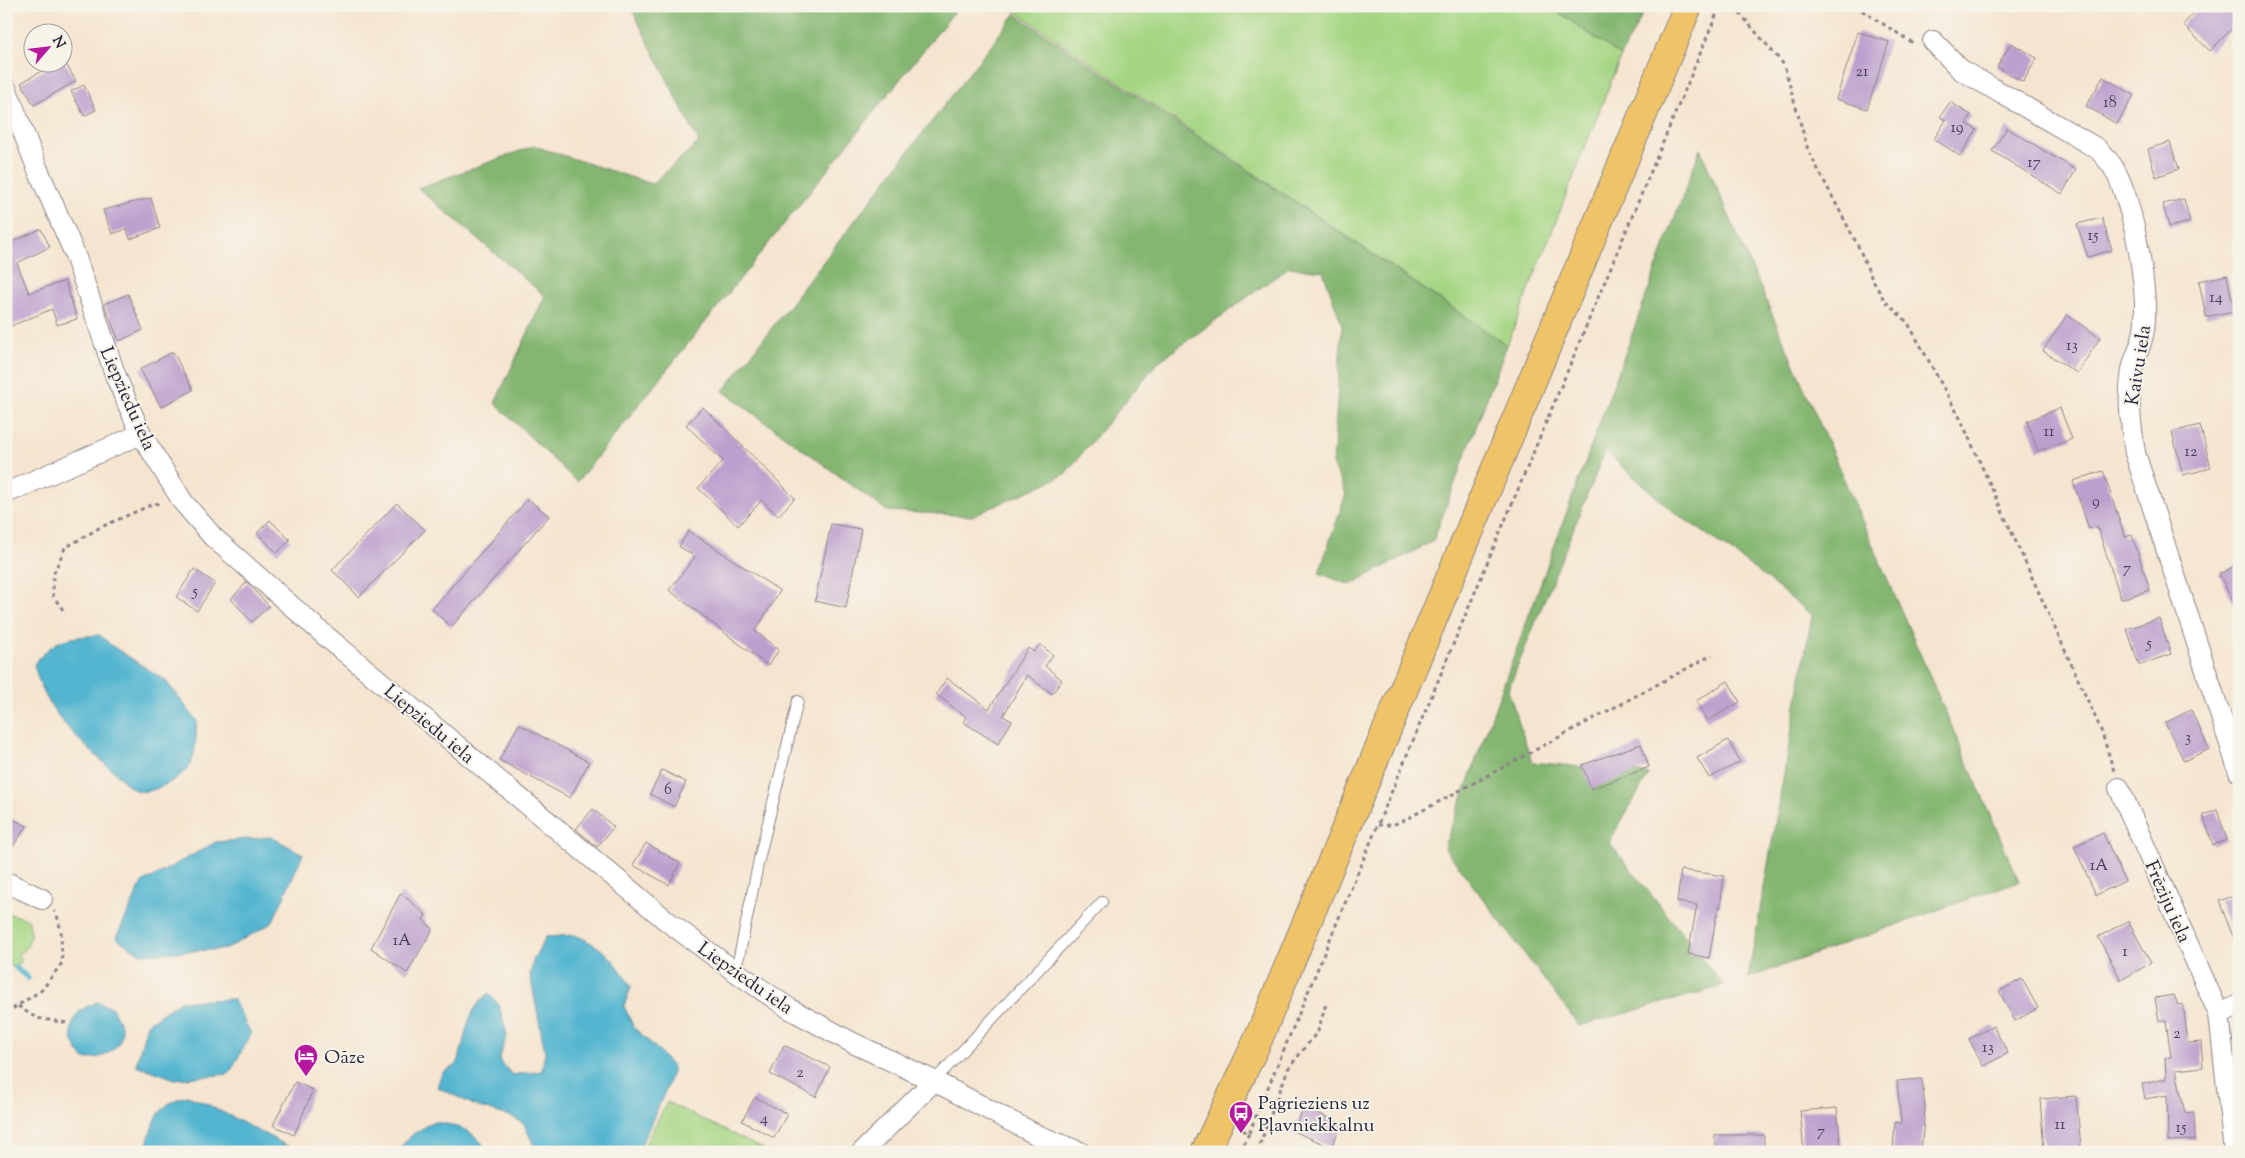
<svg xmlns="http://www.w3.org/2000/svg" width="2245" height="1158" font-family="'Sorts Mill Goudy',serif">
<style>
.green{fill:#a5d583;stroke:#647c5f}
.forest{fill:#84b671;stroke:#536c56}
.water{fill:#52b5d0;stroke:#3a6c86}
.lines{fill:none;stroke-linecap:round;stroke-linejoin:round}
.stream{stroke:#52b5d0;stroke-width:5.5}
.building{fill:#bb9fcd}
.service-casing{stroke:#8c8486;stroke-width:12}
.minor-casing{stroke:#8c8486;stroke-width:22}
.primary-casing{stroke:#8c8486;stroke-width:30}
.path{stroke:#8c8486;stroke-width:3;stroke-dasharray:4 4;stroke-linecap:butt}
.service{stroke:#fff;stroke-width:10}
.minor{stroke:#fff;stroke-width:20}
.primary{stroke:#efc469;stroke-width:28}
.labels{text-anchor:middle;stroke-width:4;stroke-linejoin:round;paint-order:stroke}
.number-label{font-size:16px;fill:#484160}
.street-label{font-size:19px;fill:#22223b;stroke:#f7f3e8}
.poi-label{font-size:19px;fill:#22223b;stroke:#f7f3e8;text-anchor:start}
</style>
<rect width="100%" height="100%" fill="#f7f3e8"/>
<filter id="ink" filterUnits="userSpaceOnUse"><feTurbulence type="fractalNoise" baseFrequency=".02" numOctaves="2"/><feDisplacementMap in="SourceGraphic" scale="10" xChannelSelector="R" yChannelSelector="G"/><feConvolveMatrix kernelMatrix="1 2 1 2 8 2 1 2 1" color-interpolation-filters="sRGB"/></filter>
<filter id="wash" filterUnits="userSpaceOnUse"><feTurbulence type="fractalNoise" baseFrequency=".0096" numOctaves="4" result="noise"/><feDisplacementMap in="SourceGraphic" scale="20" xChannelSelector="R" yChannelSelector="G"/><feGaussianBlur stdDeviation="1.12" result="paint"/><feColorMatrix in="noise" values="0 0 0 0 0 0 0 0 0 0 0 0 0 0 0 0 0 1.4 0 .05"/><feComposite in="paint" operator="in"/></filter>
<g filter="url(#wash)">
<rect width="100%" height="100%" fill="#f5e5d0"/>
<g class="green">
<polygon points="1007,6 1550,6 1621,56 1507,345"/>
<path d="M6,913L28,919C32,930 31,943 23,952L17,953L21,960L16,968L6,964Z"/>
<polygon points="667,1102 769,1152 641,1152"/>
</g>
<g class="forest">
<polygon points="632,6 959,6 577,482 495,403 545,296 418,188 534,146 652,184 699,142 632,10"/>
<polygon points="1550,6 1647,6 1621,56"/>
<polygon points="1015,14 1507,345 1433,541 1350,585 1319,573 1346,494 1333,464 1342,325 1323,271 1289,267 1158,362 1064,475 973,516 887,511 723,391"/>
<polygon points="1700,149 2019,881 1748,978 1812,615 1735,554 1670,509 1605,451 1508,690 1532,762 1649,774 1609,842 1724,986 1579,1026 1444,847"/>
</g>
<g class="water">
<path d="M100,635L112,646L166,681L197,721C196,734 196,752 191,763C184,777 150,797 135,790C127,786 119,775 112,770C77,739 44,710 34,664C57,637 66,638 100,635Z"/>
<polygon points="271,837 303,854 272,923 226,949 141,954 116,938 142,883 216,842"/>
<path d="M575,935C605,948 615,959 631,987L624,1006L634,1028L657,1049L673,1068L668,1085L638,1152H537L524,1124L512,1117L476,1106L437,1087L442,1073L457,1065C467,1036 464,1015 488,993L499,1005L507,1035L499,1060L512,1075L542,1071L545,1052L530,974L534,958L546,937Z"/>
<polygon points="233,999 251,1034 229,1074 175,1079 136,1065 147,1024 180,1001"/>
<path d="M97,1002L112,1008C115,1014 121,1023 122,1030C122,1049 102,1060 85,1059C71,1047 66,1026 80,1011C84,1007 92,1005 97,1002Z"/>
<path d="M187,1096L203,1102L299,1152H149L146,1147C154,1121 158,1103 187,1096Z"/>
<path d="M432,1122C454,1124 477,1130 487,1152H396L412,1135Z"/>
</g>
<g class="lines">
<polyline class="stream" points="16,968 28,978"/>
</g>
<g id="blocks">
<g class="building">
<polygon points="2200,6 2239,6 2239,21 2210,51 2183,25"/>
<polygon points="1858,32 1889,42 1867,109 1836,99"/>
<polygon points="2011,43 2037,58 2023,82 1997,67"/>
<polygon points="63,59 76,81 34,105 21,83 57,62 62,62"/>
<polygon points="2103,77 2134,95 2117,124 2086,106"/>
<polygon points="84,85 96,110 84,116 71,91"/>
<polygon points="1950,102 1971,115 1966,123 1977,130 1960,156 1934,139 1946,120 1940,117"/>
<polygon points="2007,128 2076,170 2062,194 1992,151"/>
<polygon points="2170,142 2179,169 2156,177 2148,149"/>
<polygon points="151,198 160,228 130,239 127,229 112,234 103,210"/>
<polygon points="2184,199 2190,222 2169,227 2163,204"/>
<polygon points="2102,218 2112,250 2088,257 2077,224"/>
<polygon points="41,229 50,247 17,263 29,293 65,281 77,319 57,325 52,309 6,328 6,238 9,243"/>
<polygon points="2227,275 2234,311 2206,317 2199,281"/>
<polygon points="128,294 143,330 119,341 104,304"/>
<polygon points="2067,315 2100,338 2077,373 2043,351"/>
<polygon points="173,352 193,390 161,407 140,369"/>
<polygon points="703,407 795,498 778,516 762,500 738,526 698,488 723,461 686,425"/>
<polygon points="2060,408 2072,439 2038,451 2027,421"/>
<polygon points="2200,425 2211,468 2183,475 2172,432"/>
<polygon points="2103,471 2125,537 2132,535 2150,590 2121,599 2097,526 2089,529 2073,481"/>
<polygon points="528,499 549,516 451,627 432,609"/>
<polygon points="397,503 425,530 359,597 332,570"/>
<polygon points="270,520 290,540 277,553 257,533"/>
<polygon points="831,524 861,529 846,608 815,601"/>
<polygon points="689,531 780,591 755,631 779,650 768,666 669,590 695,557 679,546"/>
<polygon points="2239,564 2239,613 2219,574"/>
<polygon points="194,569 215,583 197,611 176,597"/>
<polygon points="247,582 269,606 252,622 231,599"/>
<polygon points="2159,618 2171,654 2139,665 2127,629"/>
<polygon points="1040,644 1053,655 1045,666 1062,680 1052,694 1027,675 1003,716 1012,721 998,744 963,722 966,717 936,694 947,678 989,709 1028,648 1034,652"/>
<polygon points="1728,681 1740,702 1707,721 1696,701"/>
<polygon points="2191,710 2209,749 2184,761 2165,723"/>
<polygon points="519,724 589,762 570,798 499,760"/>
<polygon points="1728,740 1740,762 1709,778 1697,758"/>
<polygon points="1641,744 1649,767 1591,789 1582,765"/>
<polygon points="662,770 686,782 674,807 650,794"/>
<polygon points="593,809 614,827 597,847 576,829"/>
<polygon points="2217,810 2227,840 2213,845 2203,815"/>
<polygon points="6,816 27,826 6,856"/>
<polygon points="2103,833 2125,881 2096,895 2074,846"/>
<polygon points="646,843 680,863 669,885 633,865"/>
<polygon points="1681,870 1724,876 1720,908 1718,907 1709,958 1688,954 1697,905 1677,902"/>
<polygon points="401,893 426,915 423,920 433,929 407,973 371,948"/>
<polygon points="2239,894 2239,948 2238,949 2219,901"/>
<polygon points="2128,921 2151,963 2121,980 2098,937"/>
<polygon points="2022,979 2038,1008 2015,1021 1999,991"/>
<polygon points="2174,995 2178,1005 2183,1004 2188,1043 2201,1042 2203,1067 2176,1070 2185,1113 2194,1112 2195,1140 2168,1141 2167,1095 2145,1099 2142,1084 2166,1079 2165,1058 2171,1057 2166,1021 2159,1021 2155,998"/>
<polygon points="1993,1026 2008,1053 1983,1066 1969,1039"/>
<polygon points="784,1045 830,1067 816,1097 770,1074"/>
<polygon points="1922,1079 1925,1108 1921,1152 1893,1150 1895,1122 1901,1123 1897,1081"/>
<polygon points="295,1082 313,1090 294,1135 273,1125"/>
<polygon points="2076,1096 2081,1148 2044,1151 2040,1099"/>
<polygon points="755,1097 787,1114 774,1138 742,1121"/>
<polygon points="1304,1107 1342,1124 1331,1147 1293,1131"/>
<polygon points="1837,1108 1841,1149 1804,1152 1800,1111"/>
<rect x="1715" y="1135" width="49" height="17"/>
</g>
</g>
</g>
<g filter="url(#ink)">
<use href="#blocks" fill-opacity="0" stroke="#8c8486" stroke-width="1"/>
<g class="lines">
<defs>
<g id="service">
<polyline points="733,970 739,957 760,855 798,701"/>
<polyline points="934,1081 1102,902"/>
</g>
<g id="minor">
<path d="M1933,41L1961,70L2098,149C2102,154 2107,159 2111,164C2132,194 2150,293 2144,330C2142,344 2135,357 2132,370C2127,399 2131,425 2135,453L2239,772"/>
<polyline points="6,88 38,170 74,252 116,377 141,434 183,502 213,537 321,632 667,921 733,970 790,1009 853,1043 934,1081 1037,1135 1080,1152"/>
<polyline points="6,493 141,434"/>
<polyline points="2119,788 2219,1014"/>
<polyline points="6,882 42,899"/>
<polyline points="862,1152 934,1081"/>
<polyline points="2234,1152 2219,1014 2239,1005"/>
</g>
<polyline id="primary" points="1205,1152 1257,1042 1688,6"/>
</defs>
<use href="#service" class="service-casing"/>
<use href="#minor" class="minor-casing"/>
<use href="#primary" class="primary-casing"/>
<g class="path">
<polyline points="1739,6 1737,10 1784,65 1808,150 1859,248 1872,279 1885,301 1908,323 1960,418 2101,730 2114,771"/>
<polyline points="1855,6 1913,43 1916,43"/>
<polyline points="2239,123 2237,126 2239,138"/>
<polyline points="63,610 53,596 53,575 65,548 99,528 153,504 162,503"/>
<polyline points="1378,825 1391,825 1401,822 1712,655"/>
<polyline points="18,1006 36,1018 68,1023"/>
<polyline points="6,1013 42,990 62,963 61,932 57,915 54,911"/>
<polyline points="1249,1133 1720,6"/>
<polyline points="1241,1152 1249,1133 1242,1130"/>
<polyline points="1257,1152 1288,1069 1318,1031 1326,1004"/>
</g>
<use href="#service" class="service"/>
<use href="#minor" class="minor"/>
<use href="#primary" class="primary"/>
</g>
</g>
<defs>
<symbol id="hotel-pin" viewBox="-11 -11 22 30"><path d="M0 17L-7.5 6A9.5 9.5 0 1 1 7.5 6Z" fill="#b5179e" stroke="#f7f3e8"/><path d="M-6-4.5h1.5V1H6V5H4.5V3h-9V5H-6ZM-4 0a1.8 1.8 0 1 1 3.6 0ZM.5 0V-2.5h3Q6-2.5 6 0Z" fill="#fff"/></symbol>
<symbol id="bus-pin" viewBox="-11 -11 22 30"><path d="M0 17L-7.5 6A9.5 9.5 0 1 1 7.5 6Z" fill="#b5179e" stroke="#f7f3e8"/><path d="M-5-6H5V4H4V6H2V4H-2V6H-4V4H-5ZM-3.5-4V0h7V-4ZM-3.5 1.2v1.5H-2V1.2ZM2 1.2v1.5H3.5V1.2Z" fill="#fff"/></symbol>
</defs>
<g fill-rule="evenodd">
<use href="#hotel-pin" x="292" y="1042" width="28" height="38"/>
<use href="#bus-pin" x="1227" y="1099" width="28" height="38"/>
</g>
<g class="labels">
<g class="number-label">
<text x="1862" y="76">21</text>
<text x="2110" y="107">18</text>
<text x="1957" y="132">19</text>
<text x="2034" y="167">17</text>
<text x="2093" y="240">15</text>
<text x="2216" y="302">14</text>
<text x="2072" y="350">13</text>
<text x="2049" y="436">11</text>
<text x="2191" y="456">12</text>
<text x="2096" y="506">9</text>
<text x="2127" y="573">7</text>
<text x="195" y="596">5</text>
<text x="2149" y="648">5</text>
<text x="2188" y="742">3</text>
<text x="668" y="794">6</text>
<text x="2099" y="870">1A</text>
<text x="402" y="945">1A</text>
<text x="2125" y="956">1</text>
<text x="2177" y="1038">2</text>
<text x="1988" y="1052">13</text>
<text x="800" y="1077">2</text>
<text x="764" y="1123">4</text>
<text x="2060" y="1129">11</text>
<text x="2181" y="1132">15</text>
<text x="1821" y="1136">7</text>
</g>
<g class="street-label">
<text transform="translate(2137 365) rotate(-81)" y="7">Kaivu iela</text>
<text transform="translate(129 398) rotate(66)" y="7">Liepziedu iela</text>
<text transform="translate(430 723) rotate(40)" y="7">Liepziedu iela</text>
<text transform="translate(2169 901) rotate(66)" y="7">Frēziju iela</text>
<text transform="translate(746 977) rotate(35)" y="7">Liepziedu iela</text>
</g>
<g class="poi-label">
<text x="324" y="1063">Oāze</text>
<text x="1258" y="1109">Pagrieziens uz<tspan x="1258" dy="22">Pļavniekkalnu</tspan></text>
</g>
</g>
<rect width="2245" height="1158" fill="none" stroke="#f7f3e8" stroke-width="25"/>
<g transform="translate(48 48) rotate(62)"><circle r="24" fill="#f7f3e8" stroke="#a29fa3"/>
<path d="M0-4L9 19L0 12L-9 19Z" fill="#b5179e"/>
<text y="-8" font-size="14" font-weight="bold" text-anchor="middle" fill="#22223b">N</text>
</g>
</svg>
